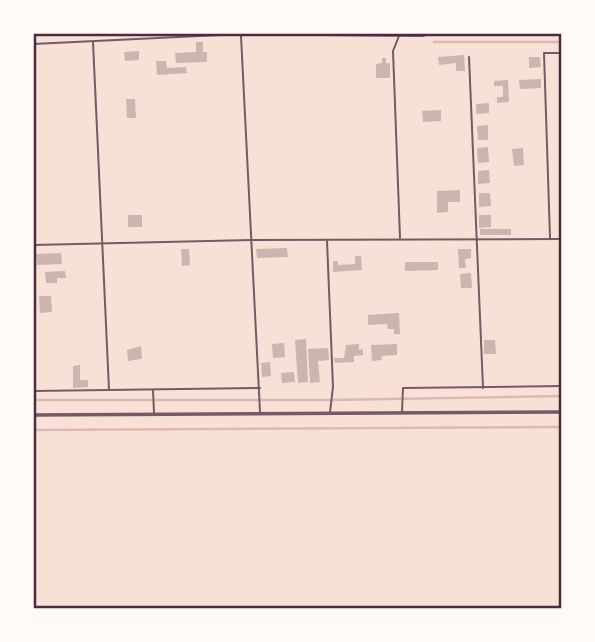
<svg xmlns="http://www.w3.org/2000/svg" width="595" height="642" font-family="Commissioner,sans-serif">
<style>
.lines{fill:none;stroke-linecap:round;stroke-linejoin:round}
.stream{stroke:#dcb8b0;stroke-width:2.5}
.building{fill:#ccb4b1}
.service{stroke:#755966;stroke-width:2}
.minor{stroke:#755966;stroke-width:3.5}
.neatline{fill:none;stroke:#4a2c40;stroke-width:2.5}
</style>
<rect width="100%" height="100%" fill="#f7e1d7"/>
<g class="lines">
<g class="stream">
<polyline points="434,42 562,42"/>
<polyline points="33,400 329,400 562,396"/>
<polyline points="33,430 562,427"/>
</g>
</g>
<g class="building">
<polygon points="196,42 203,42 203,52 207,52 207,62 176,63 175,53 196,52"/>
<polygon points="139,51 139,60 125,61 124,52"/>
<polygon points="464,55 465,71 456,71 456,63 439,65 438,57"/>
<polygon points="529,57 540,57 541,67 529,68"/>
<polygon points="382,58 386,58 386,63 390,63 390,78 376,78 376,64 382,63"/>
<polygon points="156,61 166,61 167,68 186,67 187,73 157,75"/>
<polygon points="541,79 541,88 520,89 519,80"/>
<polygon points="508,80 509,102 497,103 497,97 503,97 503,86 494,86 494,81"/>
<polygon points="126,99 135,99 136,118 127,118"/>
<polygon points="489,103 489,113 476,114 476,104"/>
<polygon points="441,110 441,121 423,122 422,111"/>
<polygon points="488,125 488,140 478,140 477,126"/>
<polygon points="488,147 489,162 478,163 477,148"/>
<polygon points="523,148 524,165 514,166 512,149"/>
<polygon points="489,170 490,183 478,184 478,171"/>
<polygon points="460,190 460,202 448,202 448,212 437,213 437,191"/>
<polygon points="479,193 490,193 491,206 479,207"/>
<rect x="128" y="215" width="14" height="12"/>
<polygon points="479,215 491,215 491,227 479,228"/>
<rect x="480" y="229" width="31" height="6"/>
<polygon points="287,248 288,257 257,258 256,249"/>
<polygon points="181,249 189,249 190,265 182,266"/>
<polygon points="458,249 471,249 471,258 465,259 466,268 459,268"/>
<polygon points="61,253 62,264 37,265 36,254"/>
<polygon points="355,256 361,256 362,270 333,272 333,261 338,261 338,265 355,264"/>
<polygon points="405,262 438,262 438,270 405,271"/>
<polygon points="65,271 66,278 57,278 57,283 46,283 45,272"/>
<polygon points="471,273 472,288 461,288 460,274"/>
<polygon points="39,296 51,296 52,312 40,313"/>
<polygon points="399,313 400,334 394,334 394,329 388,329 387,324 368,325 368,315"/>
<polygon points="306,339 308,382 298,383 295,340"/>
<polygon points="484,340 495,340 496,354 484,354"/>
<polygon points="284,343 285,357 273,358 272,344"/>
<polygon points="359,344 359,350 363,349 363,355 354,356 354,362 335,363 334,358 344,358 346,345"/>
<polygon points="397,344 397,355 381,356 382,360 372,361 371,345"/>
<polygon points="141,346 142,359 128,361 127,350"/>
<polygon points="328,348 329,360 318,361 320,382 310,383 308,349"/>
<polygon points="270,362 271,376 262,377 261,363"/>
<polygon points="80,365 80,380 88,380 88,387 73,388 73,366"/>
<polygon points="294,372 295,382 282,383 281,373"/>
</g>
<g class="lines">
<g class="service">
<polyline points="241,36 260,412"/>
<polyline points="399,36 393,51 400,238"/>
<polyline points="93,42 109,390"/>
<polyline points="33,44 241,34 423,36 430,33"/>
<polyline points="469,57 483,388"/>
<polyline points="550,238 544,53 562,53"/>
<polyline points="327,241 333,387 330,412"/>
<polyline points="33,245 252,240 562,239"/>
<polyline points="33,372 34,390"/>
<polyline points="153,390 154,413"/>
<polyline points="33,391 260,388"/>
<polyline points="402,412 403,388 562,386"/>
</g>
<polyline class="minor" points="33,415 562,412"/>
</g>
<rect width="595" height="642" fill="none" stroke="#fffaf5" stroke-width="70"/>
<rect x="35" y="35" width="525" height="572" class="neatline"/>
</svg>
